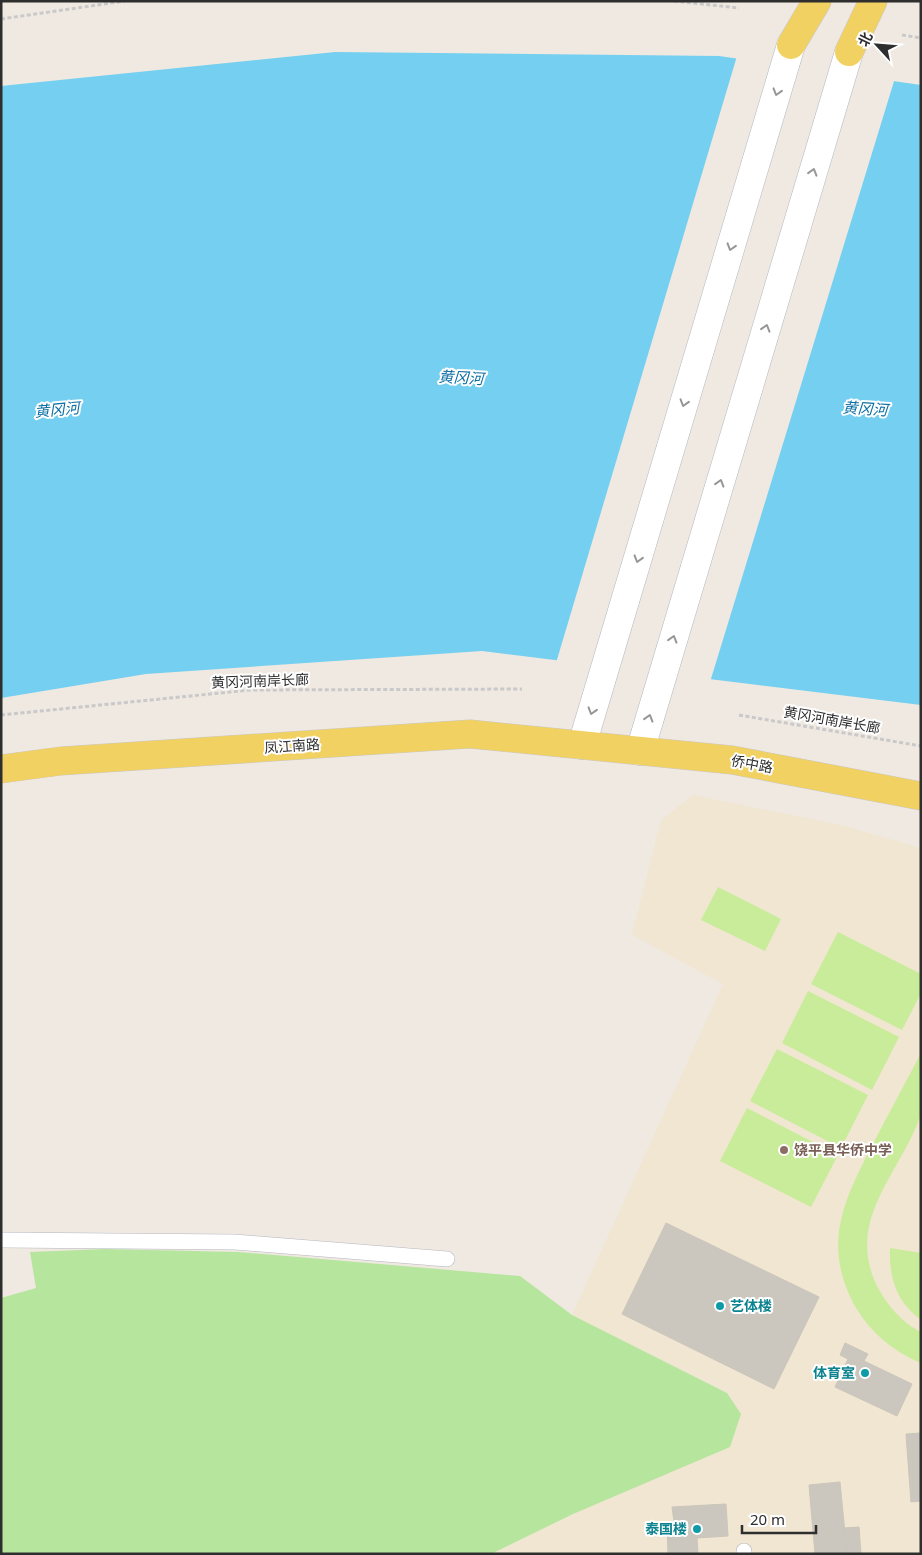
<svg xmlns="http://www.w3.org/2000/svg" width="922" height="1555" font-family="'Noto Sans','Noto Sans SC',sans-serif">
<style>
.education{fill:#f0e6d1}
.green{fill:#b6e59e}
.pitch{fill:#c9ec9a}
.water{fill:#75cff0}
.pier{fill:#efe9e1}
.building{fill:#cbc7bf;stroke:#cbc5ba}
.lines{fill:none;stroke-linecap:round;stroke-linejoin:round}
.lane-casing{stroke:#b4b7c1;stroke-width:16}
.secondary-casing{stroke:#b4b7c1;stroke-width:29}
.primary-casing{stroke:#c9c9c9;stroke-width:29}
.path{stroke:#c9c9c9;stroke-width:3;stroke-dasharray:4 2.5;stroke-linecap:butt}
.lane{stroke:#fff;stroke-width:15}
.secondary{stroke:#fff;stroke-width:28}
.primary{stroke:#f2d163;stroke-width:28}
.oneway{stroke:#969696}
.education-dot{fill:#8d6e63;stroke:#fff;stroke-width:2}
.culture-dot{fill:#0f9aa8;stroke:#fff;stroke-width:2}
.labels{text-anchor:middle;stroke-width:4;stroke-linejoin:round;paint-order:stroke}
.street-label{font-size:14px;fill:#2e2e2e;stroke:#fff}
.education-label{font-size:14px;font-weight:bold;fill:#785e54;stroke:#fff;text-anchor:start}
.culture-label{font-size:14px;font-weight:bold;fill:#0d838f;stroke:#fff;text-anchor:end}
.water-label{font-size:15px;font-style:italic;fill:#0d6fa3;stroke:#fff}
</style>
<rect width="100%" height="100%" fill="#efe9e1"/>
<polygon class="education" points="693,795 841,825 921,848 921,1554 491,1554 573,1514 727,1393 572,1315 723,984 632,935 661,820"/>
<polygon class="green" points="105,1249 238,1252 520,1276 572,1315 727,1393 741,1414 730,1447 573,1514 491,1554 1,1554 1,1298 36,1288 30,1252"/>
<g class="pitch">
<polygon points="718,887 781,919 765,951 701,920"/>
<polygon points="838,932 921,974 921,993 902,1030 811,984"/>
<polygon points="808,991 899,1037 872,1090 782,1043"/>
<polygon points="777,1049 868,1095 841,1148 750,1101"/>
<path d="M921,1053C921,1068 922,1105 920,1117C899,1175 845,1220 877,1286C887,1305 902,1323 921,1332V1363C894,1352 871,1333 856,1308C820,1244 845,1198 875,1140C890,1111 906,1082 921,1053Z"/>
<polygon points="747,1108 838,1155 811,1207 720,1161"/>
<path d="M890,1248L921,1253V1320C896,1302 889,1277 890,1248Z"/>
</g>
<polygon class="water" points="335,52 719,56 921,85 921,705 482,651 146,674 1,698 1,86"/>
<polygon class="pier" points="737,56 895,78 710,682 556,663"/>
<g class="building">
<polygon points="666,1223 819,1297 774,1389 622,1314"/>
<polygon points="845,1343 868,1354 864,1361 912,1384 897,1416 835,1387 848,1359 840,1355"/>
<polygon points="921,1433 921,1501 911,1502 906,1434"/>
<polygon points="840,1482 847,1554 815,1554 809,1485"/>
<polygon points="726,1504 728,1536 697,1538 698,1554 668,1554 667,1522 674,1522 672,1507"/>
<polygon points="859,1527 861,1554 847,1554 844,1528"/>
</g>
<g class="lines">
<defs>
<g id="lane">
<polyline points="1,1240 235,1242 447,1259"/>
<polyline points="744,1551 744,1554"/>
</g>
<g id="secondary">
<polyline points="582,745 791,45"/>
<polyline points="640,751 849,52"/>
</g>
<g id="primary">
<polyline points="791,45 817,1"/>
<polyline points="849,52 873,1"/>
<polyline points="1,769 61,761 470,734 732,760 921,796"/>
</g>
</defs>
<use href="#lane" class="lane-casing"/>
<use href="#secondary" class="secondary-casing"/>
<use href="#primary" class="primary-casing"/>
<g class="path">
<polyline points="674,1 739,8"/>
<polyline points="1,19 125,1"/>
<polyline points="902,35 921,38"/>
<polyline points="1,715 250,690 522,689"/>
<polyline points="739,715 921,746"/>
</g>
<use href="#lane" class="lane"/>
<use href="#secondary" class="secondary"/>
<use href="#primary" class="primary"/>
</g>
<defs><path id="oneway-chevron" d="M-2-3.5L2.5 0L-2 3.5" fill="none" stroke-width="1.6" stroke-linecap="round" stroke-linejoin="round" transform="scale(1.25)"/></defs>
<g class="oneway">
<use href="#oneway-chevron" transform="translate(777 92) rotate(107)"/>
<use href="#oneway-chevron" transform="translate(813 172) rotate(-73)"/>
<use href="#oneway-chevron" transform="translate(731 247) rotate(107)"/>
<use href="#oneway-chevron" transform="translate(766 328) rotate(-73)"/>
<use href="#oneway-chevron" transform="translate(684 403) rotate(107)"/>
<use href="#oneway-chevron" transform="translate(720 483) rotate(-73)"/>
<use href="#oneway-chevron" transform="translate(638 559) rotate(107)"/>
<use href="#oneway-chevron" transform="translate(673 639) rotate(-73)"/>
<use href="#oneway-chevron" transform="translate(592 711) rotate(107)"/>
<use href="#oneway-chevron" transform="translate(649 718) rotate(-73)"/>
</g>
<circle class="education-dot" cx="784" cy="1150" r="5"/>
<g class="culture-dot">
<circle cx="720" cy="1306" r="5"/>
<circle cx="865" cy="1373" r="5"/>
<circle cx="697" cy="1529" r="5"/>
</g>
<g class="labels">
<g class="street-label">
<text transform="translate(260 681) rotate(-2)" y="5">黄冈河南岸长廊</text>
<text transform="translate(832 720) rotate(10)" y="5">黄冈河南岸长廊</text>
<text transform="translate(292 746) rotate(-4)" y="5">凤江南路</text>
<text transform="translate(752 764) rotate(10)" y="5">侨中路</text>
</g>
<g class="education-label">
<text x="794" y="1155">饶平县华侨中学</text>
</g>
<g class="culture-label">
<text x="730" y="1311" text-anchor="start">艺体楼</text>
<text x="855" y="1378">体育室</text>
<text x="687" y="1534">泰国楼</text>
</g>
<g class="water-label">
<text transform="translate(461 378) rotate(3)" y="5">黄冈河</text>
<text transform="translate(865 409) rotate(4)" y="5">黄冈河</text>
<text transform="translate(57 410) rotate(-5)" y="5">黄冈河</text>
</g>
</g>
<rect width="922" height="1555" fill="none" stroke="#2e2e2e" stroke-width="5"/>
<g transform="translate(877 45) rotate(296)" stroke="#ffffff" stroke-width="4" paint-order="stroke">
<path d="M0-4L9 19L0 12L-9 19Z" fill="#2e2e2e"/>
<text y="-8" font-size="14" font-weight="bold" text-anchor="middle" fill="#2e2e2e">北</text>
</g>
<path d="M742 1525v8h74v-8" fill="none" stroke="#2e2e2e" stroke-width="2.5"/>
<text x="750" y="1525" font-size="15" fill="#2e2e2e" stroke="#ffffff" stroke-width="4" paint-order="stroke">20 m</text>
</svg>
